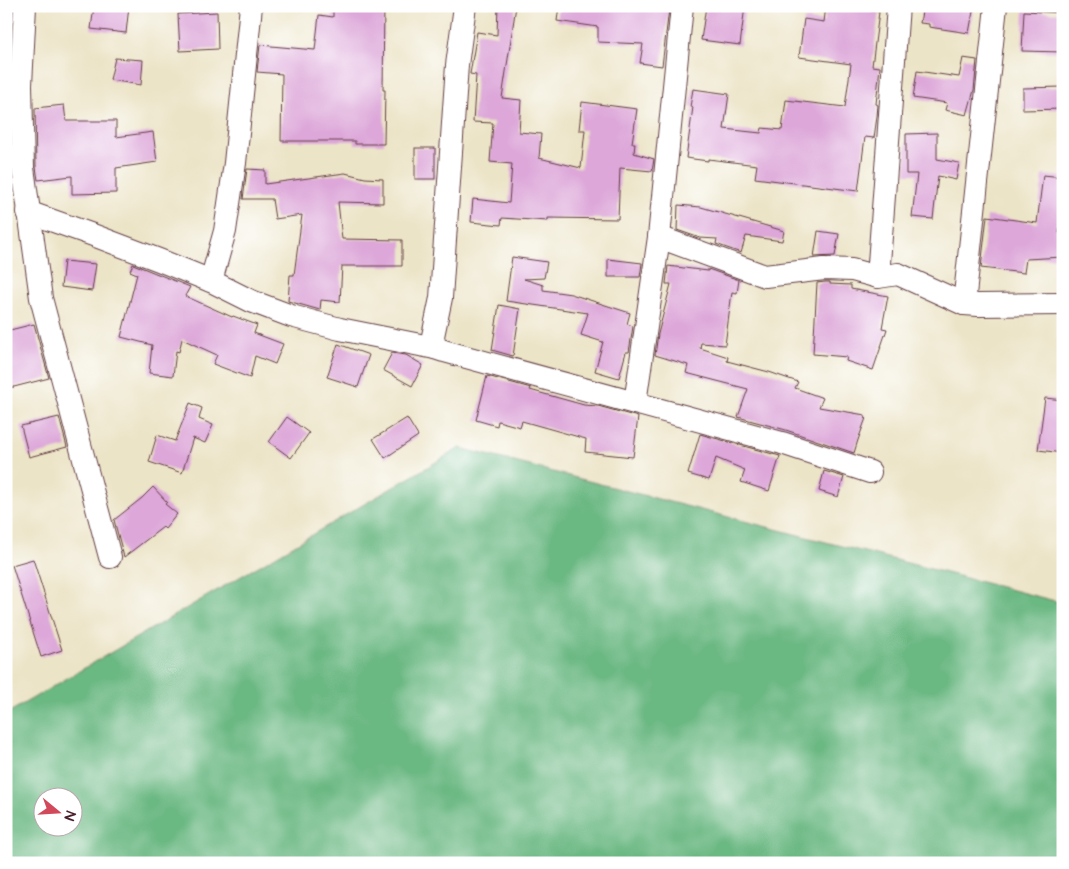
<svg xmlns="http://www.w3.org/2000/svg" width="1069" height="869" font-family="'Architects Daughter',sans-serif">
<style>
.forest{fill:#6ab882;stroke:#5a6c56;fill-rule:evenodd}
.building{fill:#dda7d9}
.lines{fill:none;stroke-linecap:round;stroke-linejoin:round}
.street-casing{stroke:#623d42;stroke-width:24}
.street{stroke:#fff;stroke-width:22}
</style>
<rect width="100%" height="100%" fill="#fff"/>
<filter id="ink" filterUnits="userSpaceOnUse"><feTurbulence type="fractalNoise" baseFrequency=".02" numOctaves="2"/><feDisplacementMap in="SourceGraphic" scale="10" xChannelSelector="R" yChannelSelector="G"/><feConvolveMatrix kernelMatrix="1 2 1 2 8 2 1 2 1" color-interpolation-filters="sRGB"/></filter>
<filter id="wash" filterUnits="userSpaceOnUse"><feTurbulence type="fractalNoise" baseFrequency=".0096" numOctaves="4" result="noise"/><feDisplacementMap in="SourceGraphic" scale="20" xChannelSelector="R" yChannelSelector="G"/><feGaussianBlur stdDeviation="1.12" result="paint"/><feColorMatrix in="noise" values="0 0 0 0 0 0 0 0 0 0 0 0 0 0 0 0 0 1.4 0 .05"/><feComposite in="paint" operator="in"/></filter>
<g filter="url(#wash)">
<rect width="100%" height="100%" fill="#ece4c7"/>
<path class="forest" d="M460,448L1063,603V863H6V714ZM42,796H72V826H42Z"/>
<g id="blocks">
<g class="building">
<polygon points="94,6 129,6 126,33 91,29"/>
<polygon points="333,6 384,6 383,90 385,90 384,144 355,144 355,141 281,141 282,74 257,72 260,45 315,50 319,15 333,17"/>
<polygon points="498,6 516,6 502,98 521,100 519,132 541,134 539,158 581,168 585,130 579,130 582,102 637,109 632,143 635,143 634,153 654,159 652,171 620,168 618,219 548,218 548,221 502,218 501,225 471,222 473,199 509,203 512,164 490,162 493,123 473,122 476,75 470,74 477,32 497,35"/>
<polygon points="559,6 652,6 669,9 662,66 640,63 643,44 598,42 598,27 557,21"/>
<polygon points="706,6 745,6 740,45 701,40"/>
<polygon points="826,6 852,6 852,8 879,12 872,66 880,67 876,104 878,105 877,116 874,138 865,137 858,191 755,178 757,165 708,159 708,161 686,158 693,107 690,107 693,89 729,94 724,129 761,133 762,128 782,130 786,100 845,107 851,64 799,57 804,19 824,22"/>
<polygon points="923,6 974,6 969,33 929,27 929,24 920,23"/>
<polygon points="1024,11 1063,13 1063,52 1022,51"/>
<polygon points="217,12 218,49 180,51 178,14"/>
<polygon points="115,58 143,60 141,85 110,80"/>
<polygon points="963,58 977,60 974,90 967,115 945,110 947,103 913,98 917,71 959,77"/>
<polygon points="1063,87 1063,109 1023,110 1023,88"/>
<polygon points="64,105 66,121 116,121 116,137 153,132 157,162 116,168 116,193 72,194 72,176 38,180 36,167 35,108"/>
<polygon points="937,133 937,159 959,163 956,180 938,176 933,219 912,217 917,174 906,174 906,134"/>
<rect x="415" y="148" width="20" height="31"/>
<polygon points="247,169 265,170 265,184 345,173 365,178 383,179 383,203 338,202 342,239 402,240 402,266 342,266 340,302 321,300 320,310 288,301 290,275 294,275 302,215 275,219 272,199 243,199"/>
<polygon points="1043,175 1063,177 1063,199 1059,233 1063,233 1063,257 1026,259 1024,273 981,268 987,216 1037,223"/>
<polygon points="678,205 701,207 784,231 782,241 746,236 741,253 716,244 717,239 700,238 677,230"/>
<polygon points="818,231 839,234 835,256 814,257"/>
<polygon points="512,257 547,262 544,278 524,279 543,285 543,290 571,294 630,313 627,324 633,326 629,352 626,352 619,378 595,371 603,342 581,335 588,313 506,301"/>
<polygon points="608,259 642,263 640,277 608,277"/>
<polygon points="64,261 96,264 92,291 61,287"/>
<polygon points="133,264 190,287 185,296 232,317 233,316 257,325 254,333 283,344 275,364 255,356 250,378 213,364 217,355 182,339 179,352 176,351 173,376 149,373 152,345 121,337 137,274 130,271"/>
<polygon points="668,266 708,271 708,269 739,280 737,293 732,292 725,345 701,343 700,348 728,357 727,361 769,372 798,382 795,388 823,398 819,407 865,415 865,418 866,418 858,440 854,453 786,430 738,417 748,389 686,373 688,365 655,355 658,334 671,284 666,284"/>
<polygon points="825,282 830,282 830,284 851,285 851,289 888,296 882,328 887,329 873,370 846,361 847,357 813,354 817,283"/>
<polygon points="499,305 520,309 513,356 492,350"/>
<polygon points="34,324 49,378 10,388 6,371 6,331"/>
<polygon points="338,344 369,355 358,387 327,377"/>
<polygon points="392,353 406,355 423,365 412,386 383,370"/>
<polygon points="487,376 531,388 530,390 584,405 598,406 638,417 633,457 585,452 586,439 522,421 520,427 498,421 497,426 476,420"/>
<polygon points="1045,398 1063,400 1063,453 1038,450"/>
<polygon points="190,403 202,408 199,419 213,425 205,443 193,438 182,473 149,462 157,435 175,441"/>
<polygon points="59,417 67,447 29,457 21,426"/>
<polygon points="287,417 309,433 291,458 269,442"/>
<polygon points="407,418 418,436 385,458 373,439"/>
<polygon points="700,434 780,456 769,491 741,482 745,470 716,458 709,480 688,474"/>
<polygon points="824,471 844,477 838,497 819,491"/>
<polygon points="153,487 167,502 165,504 177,514 165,529 163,527 124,557 114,520 142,498"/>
<polygon points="33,559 62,650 41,657 12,565"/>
</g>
</g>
</g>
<g filter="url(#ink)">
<use href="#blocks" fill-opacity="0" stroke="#623d42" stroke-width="1"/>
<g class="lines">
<defs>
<g id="street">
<polyline points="25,6 21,85 23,168 41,298 110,557"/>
<polyline points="465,6 457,65 441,298 433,336 435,348 444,351 782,443 870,472"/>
<polyline points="28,212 93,235 159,260 211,281 251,301 291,316 340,329 435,348"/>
<polyline points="659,237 765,276 824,269 852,270 878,277 898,274 964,304 978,305 1063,304"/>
<polyline points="878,277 898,6"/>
<polyline points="211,281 225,231 235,163 251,6"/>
<polyline points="964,304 996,6"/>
<polyline points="635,403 659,237 682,6"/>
</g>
</defs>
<use href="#street" class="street-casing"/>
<use href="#street" class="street"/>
</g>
</g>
<rect width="1069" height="869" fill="none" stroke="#fff" stroke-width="25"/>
<g transform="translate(58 812) rotate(108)"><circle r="24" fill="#ffffff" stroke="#b7a5aa"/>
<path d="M0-4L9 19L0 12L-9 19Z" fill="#d1495b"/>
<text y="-8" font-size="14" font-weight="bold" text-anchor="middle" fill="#4a1f2b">N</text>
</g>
</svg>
